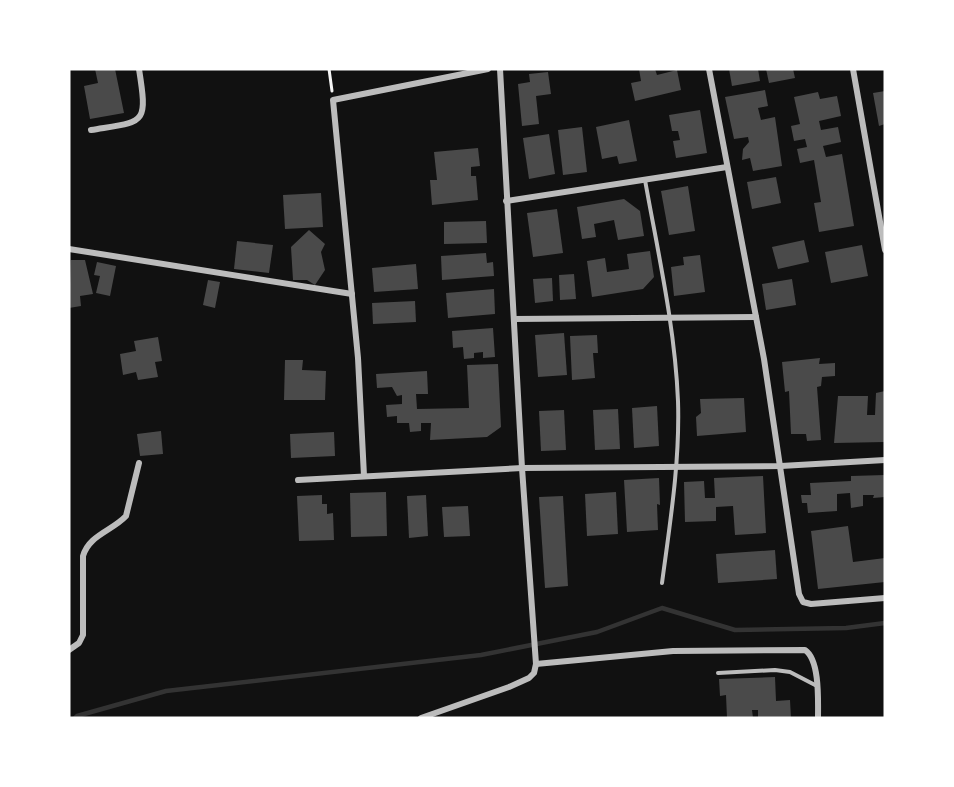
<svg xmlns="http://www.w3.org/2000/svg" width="954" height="787" font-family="Helvetica,sans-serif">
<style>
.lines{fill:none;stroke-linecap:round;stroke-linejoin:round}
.stream{stroke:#333;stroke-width:4.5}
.building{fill:#4a4a4a}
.path{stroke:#f5f5f5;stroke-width:3}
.service{stroke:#bcbcbc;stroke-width:4}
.minor{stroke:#bcbcbc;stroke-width:6}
</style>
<rect width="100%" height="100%" fill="#111"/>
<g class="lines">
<polyline class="stream" points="75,718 77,716 166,691 481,655 597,632 662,608 735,630 846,628 885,623"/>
</g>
<g class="building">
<polygon points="95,69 115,69 124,113 90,119 84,86 98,83"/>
<polygon points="639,69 655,69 657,75 677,70 681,90 635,101 631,83 641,81"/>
<polygon points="729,69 758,69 760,81 732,86"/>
<polygon points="766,69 793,69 795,78 769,83"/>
<polygon points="548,72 551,94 536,96 539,124 522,126 518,84 530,82 529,74"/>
<polygon points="765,90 768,106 758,108 761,120 775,117 782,166 753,171 750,158 742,160 743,149 749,142 748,137 734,139 725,97"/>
<polygon points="885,91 885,124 879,126 873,93"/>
<polygon points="818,92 820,99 837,96 841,116 819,121 821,130 838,127 841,142 823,146 826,157 842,154 854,226 819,232 814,203 821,202 814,160 800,163 797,149 807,147 805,139 794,141 791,126 800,124 794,97"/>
<polygon points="700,110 707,153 676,158 673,141 680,140 678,131 672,131 669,115"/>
<polygon points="629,120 637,161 619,164 617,156 602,159 596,127"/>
<polygon points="582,127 587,172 563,175 558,130"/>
<polygon points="549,134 555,174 529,179 523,138"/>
<polygon points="478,148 480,166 471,167 471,176 476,176 478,200 432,205 430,180 437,180 434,152"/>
<polygon points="776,177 781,203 752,209 747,182"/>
<polygon points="688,186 695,231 669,235 661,191"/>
<polygon points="321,193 323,227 285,229 283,195"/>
<polygon points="624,199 640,211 644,236 618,240 614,220 594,224 596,237 582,239 577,207"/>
<polygon points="557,209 563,253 533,257 527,213"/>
<polygon points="486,221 487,243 444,244 444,222"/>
<polygon points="309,230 325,244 321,252 325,270 315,285 307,280 293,280 291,247"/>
<polygon points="804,240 809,262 778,269 772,247"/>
<polygon points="237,241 273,245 269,273 234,269"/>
<polygon points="862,245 868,276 831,283 825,252"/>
<polygon points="650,251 654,277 643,289 592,297 587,261 605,258 607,272 629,269 627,254"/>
<polygon points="486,253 487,263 493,262 494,276 442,280 441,256"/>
<polygon points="700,255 705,292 674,296 671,267 684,265 683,257"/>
<polygon points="71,260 85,260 93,294 80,296 81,306 69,308"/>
<polygon points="97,262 116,266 110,296 96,293 100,276 94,275"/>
<polygon points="416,264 418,289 374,292 372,268"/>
<polygon points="574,274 576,299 560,300 559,275"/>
<polygon points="552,278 553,301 535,303 533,279"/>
<polygon points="792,279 796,305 766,310 762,284"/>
<polygon points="208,280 220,282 215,308 203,305"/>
<polygon points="494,289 495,314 448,318 446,293"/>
<polygon points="415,301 416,322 373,324 372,303"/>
<polygon points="493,328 495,357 483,358 483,352 474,353 474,358 464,359 463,347 453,348 452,331"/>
<polygon points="564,333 567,375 538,377 535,335"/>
<polygon points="597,335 598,353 593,353 595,378 572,380 570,336"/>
<polygon points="158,337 162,361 155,362 158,377 138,380 136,372 123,375 120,354 136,351 134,341"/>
<polygon points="820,358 819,364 835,363 835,376 822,377 821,386 817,387 821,440 807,441 806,434 791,434 789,391 785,392 782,362"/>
<polygon points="285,360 303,360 302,370 326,371 325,400 284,400"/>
<polygon points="498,364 501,427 487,437 430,440 431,423 421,423 421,431 410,432 409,423 397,423 397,416 387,417 386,405 402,404 402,395 397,396 392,387 377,388 376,374 427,371 428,394 416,394 417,409 469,408 467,365"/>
<polygon points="885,391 885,442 834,443 838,396 868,396 867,415 875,415 876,393"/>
<polygon points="744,398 746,432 697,436 696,417 701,413 700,399"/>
<polygon points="657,406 659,446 634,448 632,408"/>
<polygon points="618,409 620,449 595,450 593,410"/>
<polygon points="564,410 566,450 541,451 539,411"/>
<polygon points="161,431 163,454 140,456 137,434"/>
<polygon points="334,432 335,456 291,458 290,434"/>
<polygon points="885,475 885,497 873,498 874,495 863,495 863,506 851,508 850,493 837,494 837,511 808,513 807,503 802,503 801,495 811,495 810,483 851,481 851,476"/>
<polygon points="763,476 766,533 735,535 733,506 716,507 716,521 685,522 684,482 704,481 705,498 715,498 714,478"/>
<polygon points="659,478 660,505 657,504 658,530 627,532 624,480"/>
<polygon points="386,492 387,536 351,537 350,493"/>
<polygon points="616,492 618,534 587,536 585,494"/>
<polygon points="322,495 322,504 327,504 327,514 333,513 334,540 299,541 297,496"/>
<polygon points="426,495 428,536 409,538 407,496"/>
<polygon points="563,496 568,586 545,588 539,497"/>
<polygon points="468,506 470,536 444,537 442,507"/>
<polygon points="848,526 853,562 885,558 885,582 818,589 811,531"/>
<polygon points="775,550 777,579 718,583 716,554"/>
<polygon points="775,677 776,701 790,700 791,718 758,718 758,710 752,710 753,718 727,718 726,695 720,696 719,679"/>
</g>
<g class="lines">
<polyline class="path" points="329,69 332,91"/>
<g class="service">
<path d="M645,180C658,253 675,327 678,401C680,462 670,523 662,583"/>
<polyline points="718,673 775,670 790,672 817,686"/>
</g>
<g class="minor">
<polyline points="709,69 764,359 799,594 803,602 811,604 885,598"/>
<polyline points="853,69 885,250"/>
<path d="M91,130C145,121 148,126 139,69"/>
<polyline points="506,201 727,167"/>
<polyline points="69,249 352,294"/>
<polyline points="514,319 756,317"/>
<polyline points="364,476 358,358 333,100 488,69"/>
<polyline points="298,480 522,468 781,466 885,460"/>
<path d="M69,650L79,643L83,635V556C89,535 112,531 126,516L139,463"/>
<path d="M536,664L673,651L805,650C820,660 818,701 818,718"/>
<polyline points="421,718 509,687 529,678 534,673 536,664 522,468 500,69"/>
</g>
</g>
<rect width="954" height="787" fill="none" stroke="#ffffff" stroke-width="141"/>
</svg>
